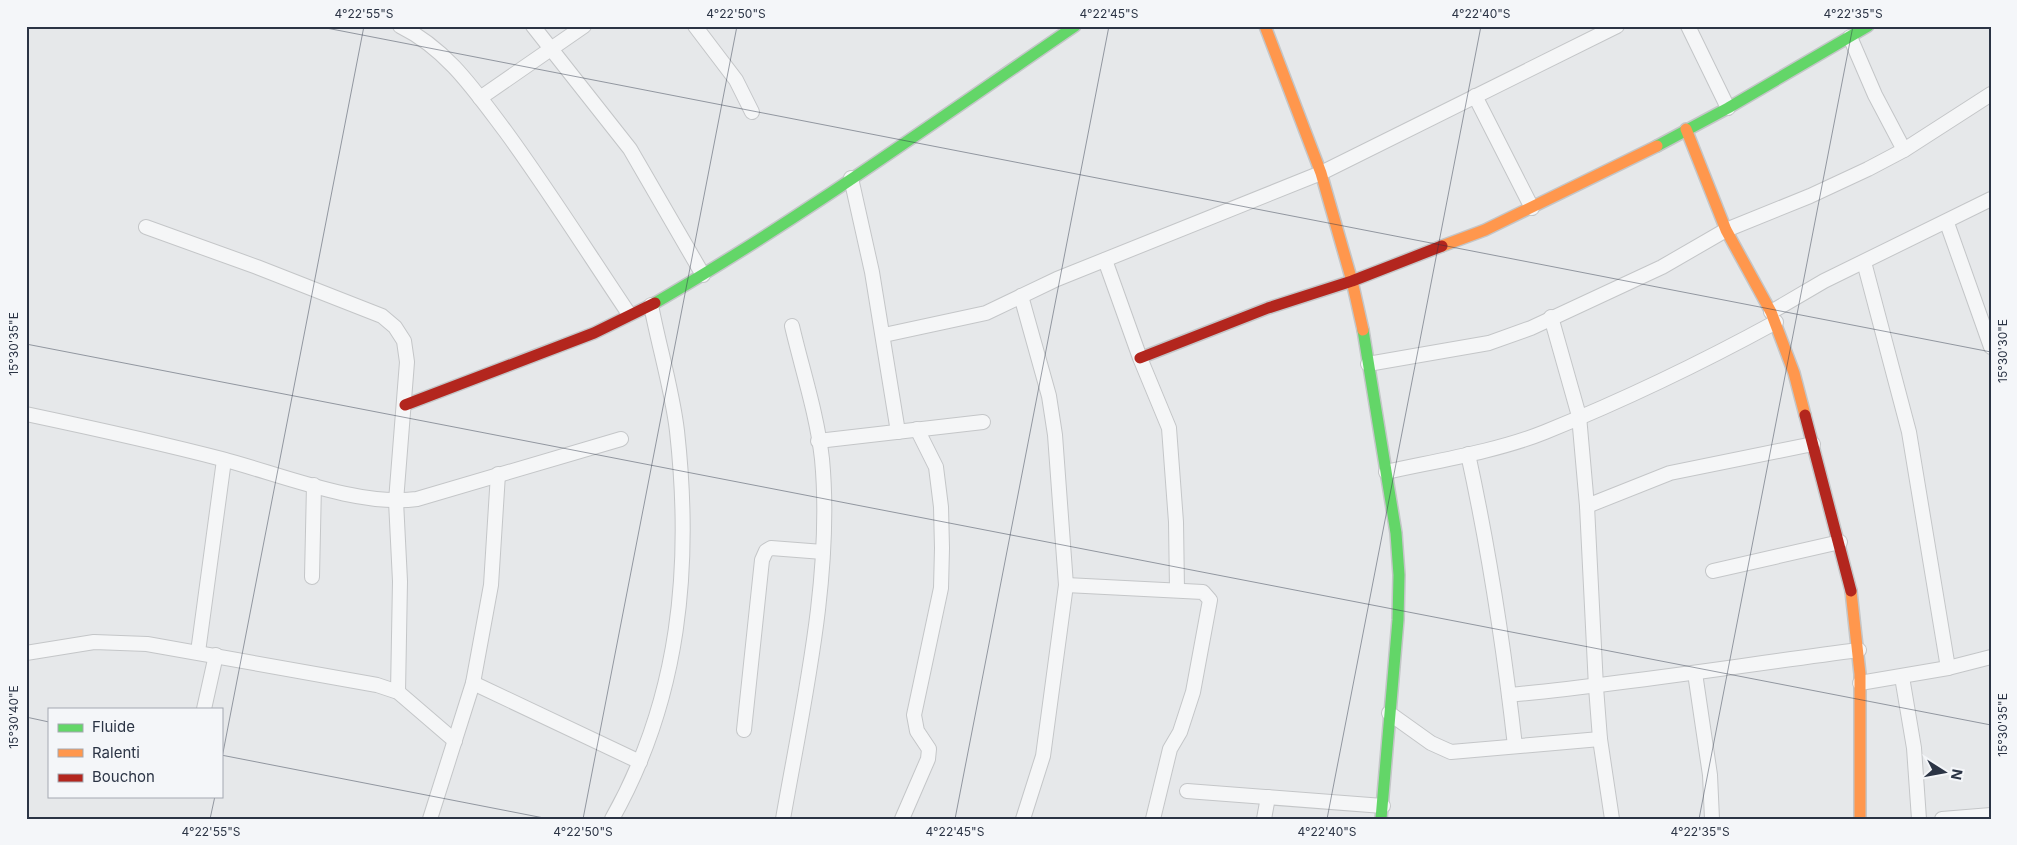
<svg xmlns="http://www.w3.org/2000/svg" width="2017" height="845" font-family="Inter,sans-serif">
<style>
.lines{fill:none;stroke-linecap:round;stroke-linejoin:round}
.street-casing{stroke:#c4c6c8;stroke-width:16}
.fast-casing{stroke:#c4c6c8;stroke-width:14}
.slow-casing{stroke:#c4c6c8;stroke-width:14}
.jam-casing{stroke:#c4c6c8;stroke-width:14}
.street{stroke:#f5f6f7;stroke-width:14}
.fast{stroke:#63d668;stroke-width:11}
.slow{stroke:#ff974d;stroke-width:11}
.jam{stroke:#b3261e;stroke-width:11}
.ticks{fill:none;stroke:#2b3445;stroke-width:1;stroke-opacity:0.45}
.neatline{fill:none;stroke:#2b3445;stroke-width:2}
.ticks-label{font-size:12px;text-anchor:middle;fill:#2b3445}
</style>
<rect width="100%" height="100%" fill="#e6e8ea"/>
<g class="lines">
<defs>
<g id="street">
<path d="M400,26C447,49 475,91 506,132C549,191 588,253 629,314"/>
<polyline points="533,26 630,149 703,275"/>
<polyline points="695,26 736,80 752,112"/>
<polyline points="1688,26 1728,108"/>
<polyline points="1850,37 1875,95 1904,150"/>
<polyline points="1475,96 1532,208"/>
<polyline points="480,98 584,26"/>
<polyline points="851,178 872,272 898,432"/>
<polyline points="1947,223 1991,347"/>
<polyline points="146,227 257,267 382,316 395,327 404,341 407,362 396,501 400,581 398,692"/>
<polyline points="1105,260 1140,358 1169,428 1176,522 1177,590"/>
<polyline points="1864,262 1909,432 1948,668"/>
<polyline points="1021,296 1049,396 1055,435 1066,585 1043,756 1023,819"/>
<polyline points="1771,312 1824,281 1991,199"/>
<polyline points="1551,317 1579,416 1587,506 1596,687 1600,739 1612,819"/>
<polyline points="884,335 986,313 1057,279 1321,173 1617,26"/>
<polyline points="1368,364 1489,343 1531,328 1662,267 1726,230 1810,196 1868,169 1904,150 1991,94"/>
<path d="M26,414C92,428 157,442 222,459C279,474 359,507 417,499L621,439"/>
<polyline points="818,441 983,422"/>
<path d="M1468,454C1489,550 1504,648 1515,746"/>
<path d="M1386,472C1436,461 1498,451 1545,432C1624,400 1701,363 1776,322"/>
<polyline points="1587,506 1670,473 1813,444"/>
<polyline points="1713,571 1840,542"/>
<polyline points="312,577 314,485"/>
<polyline points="1066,585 1203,592 1210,600 1193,692 1180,732 1170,749 1153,819"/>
<polyline points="198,652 224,460"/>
<polyline points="26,653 94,642 147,644 377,685 398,692 455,741"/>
<polyline points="1695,673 1710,775 1712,819"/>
<polyline points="1902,677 1914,748 1919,819"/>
<polyline points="473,683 640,762"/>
<polyline points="1860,683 1948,668 1991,657"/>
<path d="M1509,695C1626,684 1742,665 1859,650"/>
<polyline points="204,709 216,655"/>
<polyline points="1389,713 1431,743 1451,752 1600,739"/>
<polyline points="744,730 762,560 766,551 771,548 823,552"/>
<polyline points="1187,791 1383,806"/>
<polyline points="430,819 473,683 491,585 498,474"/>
<path d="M612,819C680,698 692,567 677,431C672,389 659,347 651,305"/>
<path d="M783,819C803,704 833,575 822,459C817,414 802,369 792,326"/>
<polyline points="902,819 928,759 929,749 917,731 914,715 941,588 942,548 941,507 936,467 917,429"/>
<polyline points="1264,819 1268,797"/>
<polyline points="1942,819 1991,815"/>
</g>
<g id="fast">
<polyline points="1657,146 1728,108 1868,26"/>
<path d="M655,303C800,219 937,120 1075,26"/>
<polyline points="1363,330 1396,533 1399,575 1398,620 1381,819"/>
</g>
<g id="slow">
<polyline points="1265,26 1321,173 1352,281 1363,330"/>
<polyline points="1686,129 1726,230 1771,312 1794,373 1805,415"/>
<polyline points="1442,246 1485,230 1657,146"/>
<polyline points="1851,591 1860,674 1860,819"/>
</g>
<g id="jam">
<polyline points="1140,358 1268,308 1352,281 1442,246"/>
<polyline points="405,405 594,333 655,303"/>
<polyline points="1805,415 1851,591"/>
</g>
</defs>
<use href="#street" class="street-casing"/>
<use href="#fast" class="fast-casing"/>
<use href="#slow" class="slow-casing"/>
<use href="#jam" class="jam-casing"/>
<use href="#street" class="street"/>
<use href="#fast" class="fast"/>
<use href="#slow" class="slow"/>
<use href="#jam" class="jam"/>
</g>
<path class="ticks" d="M316,26L1991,352M26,344L1991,725M26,717L49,722M221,755L549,819M221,763L364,26M210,819L215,796M583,819L737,26M955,819L1109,26M1327,819L1481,26M1699,819L1853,26"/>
<rect width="2017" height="845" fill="none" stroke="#f4f6f9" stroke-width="55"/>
<rect x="48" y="708" width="175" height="90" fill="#f4f6f9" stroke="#a4a8b1"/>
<rect x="58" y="724" width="25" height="8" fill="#63d668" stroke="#a4a8b1"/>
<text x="92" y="732" font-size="15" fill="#2b3445">Fluide</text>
<rect x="58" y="749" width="25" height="8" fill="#ff974d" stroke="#a4a8b1"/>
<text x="92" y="758" font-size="15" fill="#2b3445">Ralenti</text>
<rect x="58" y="774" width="25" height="8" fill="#b3261e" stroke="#a4a8b1"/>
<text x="92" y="782" font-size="15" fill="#2b3445">Bouchon</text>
<g transform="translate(1944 772) rotate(101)" stroke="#f4f6f9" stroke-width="4" paint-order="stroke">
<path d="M0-4L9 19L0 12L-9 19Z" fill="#2b3445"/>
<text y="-8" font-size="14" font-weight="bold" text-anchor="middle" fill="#2b3445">N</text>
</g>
<rect x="28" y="28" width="1962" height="790" class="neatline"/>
<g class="ticks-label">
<text x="364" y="18">4°22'55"S</text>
<text x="736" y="18">4°22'50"S</text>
<text x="1109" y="18">4°22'45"S</text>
<text x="1481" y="18">4°22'40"S</text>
<text x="1853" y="18">4°22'35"S</text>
<text transform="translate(14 344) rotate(-90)" y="4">15°30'35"E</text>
<text transform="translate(2003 351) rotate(-90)" y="4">15°30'30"E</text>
<text transform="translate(14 717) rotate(-90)" y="4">15°30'40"E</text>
<text transform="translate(2003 725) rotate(-90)" y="4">15°30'35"E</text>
<text x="211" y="836">4°22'55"S</text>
<text x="583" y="836">4°22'50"S</text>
<text x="955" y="836">4°22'45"S</text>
<text x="1327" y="836">4°22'40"S</text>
<text x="1700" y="836">4°22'35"S</text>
</g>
</svg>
